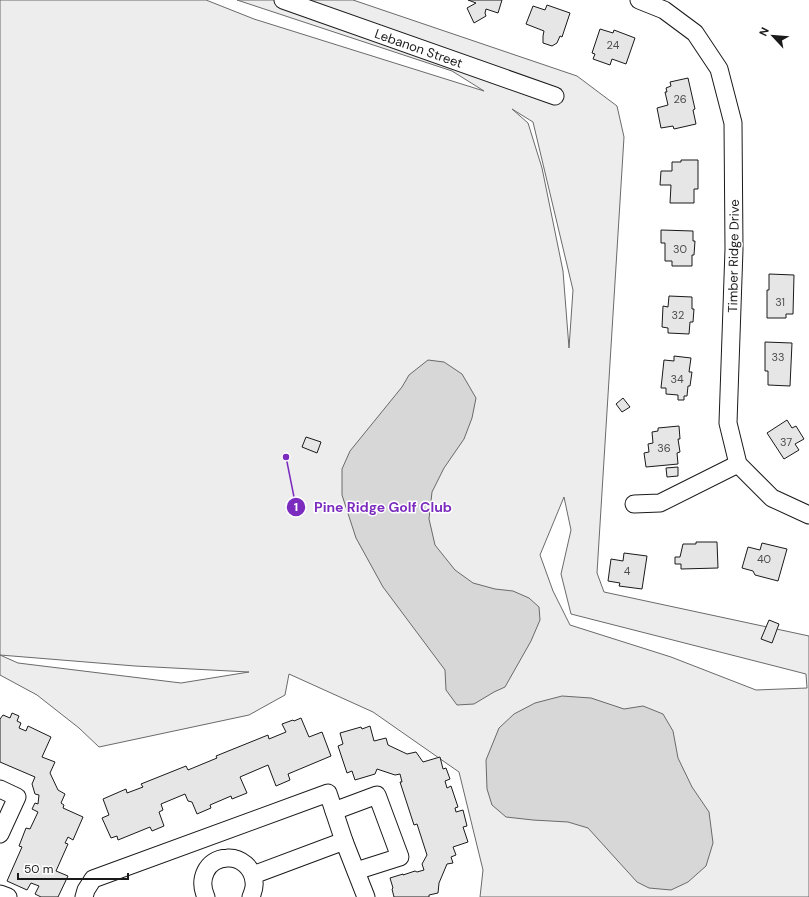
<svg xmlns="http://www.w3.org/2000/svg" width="809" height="897" font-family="'DM Sans',sans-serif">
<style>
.green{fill:#ededed;stroke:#6a6a6a;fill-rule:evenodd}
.water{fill:#d7d7d7;stroke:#6a6a6a}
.building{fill:#e6e6e6;stroke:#1a1a1a}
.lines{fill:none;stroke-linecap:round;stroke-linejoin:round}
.minor-casing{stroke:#1a1a1a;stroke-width:19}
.minor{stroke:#fff;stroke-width:17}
.labels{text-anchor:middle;stroke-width:3;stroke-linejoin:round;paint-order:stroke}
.number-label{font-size:11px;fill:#4d4d4d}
.street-label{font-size:13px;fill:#1a1a1a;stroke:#fff}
.leader{fill:none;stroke:#7b2cbf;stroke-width:1.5}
.callout-dot{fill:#7b2cbf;stroke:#fff;stroke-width:1.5}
.mark-label{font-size:12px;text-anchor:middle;font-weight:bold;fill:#fff}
.callout-label{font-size:14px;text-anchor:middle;font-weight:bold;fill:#7b2cbf;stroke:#fff;stroke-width:3;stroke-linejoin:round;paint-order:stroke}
</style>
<rect width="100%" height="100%" fill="#fff"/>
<path class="green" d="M0,0H206L254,19L484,91L452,71L237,0H353L577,76L617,106L624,137L597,573L604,592L809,636V897H480L483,870L459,772L373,712L289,674L285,695L249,715L99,747L79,728L37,695L0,675V655L18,663L181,683L249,672L135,666L0,655ZM512,109L533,122L573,290L569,348L563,271L542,168L528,123ZM564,497L571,530L561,574L571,614L806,674L807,688L756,690L671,657L570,625L553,591L540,555Z"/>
<g class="water">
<polygon points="428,360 444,362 462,374 476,398 472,418 464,439 444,468 432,492 429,519 435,545 455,570 473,583 495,589 513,591 529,598 539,607 540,620 531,641 505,687 494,692 474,704 457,705 446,690 445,670 383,587 356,538 342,495 342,469 350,451 402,387 409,375"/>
<polygon points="562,696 591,698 624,709 643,706 663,714 673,731 678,758 692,787 709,812 713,843 706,866 688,882 671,890 649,888 637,882 588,828 568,822 533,820 506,817 492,805 487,789 486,760 499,728 514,714 535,703"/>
</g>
<g class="building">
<polygon points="468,0 502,0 498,13 486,9 485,13 486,16 474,23 467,8 476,3"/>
<polygon points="547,5 570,13 562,37 560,36 557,43 552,46 543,43 543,36 544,31 526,24 533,6 545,10"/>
<polygon points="600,29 613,33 614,30 635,38 626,64 612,59 610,65 593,59 595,54 592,53"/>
<polygon points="688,78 695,109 693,110 696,124 674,129 673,126 661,128 657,108 668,105 665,92 667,92 666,88 671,86 670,82"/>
<polygon points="681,160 698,160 698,189 694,189 694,203 670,203 671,185 660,185 661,171 672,171 672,162 681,162"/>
<polygon points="661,230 693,231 693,241 695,241 694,255 692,255 692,266 672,266 672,261 665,261 665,243 661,243"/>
<polygon points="769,274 794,275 793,314 786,314 786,318 767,318 767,290 769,290"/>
<polygon points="669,296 692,297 692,309 694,309 693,322 690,322 689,334 668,333 668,328 662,327 663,306 668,307"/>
<polygon points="765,342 792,343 790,386 768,385 768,371 765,371"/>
<polygon points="674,356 691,358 689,372 692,372 690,386 688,386 687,396 684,396 684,400 678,400 678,395 666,394 666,388 661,388 664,360 674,361"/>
<polygon points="623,398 630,407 622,412 616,404"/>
<polygon points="787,420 792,428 796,426 804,439 795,444 799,450 784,459 767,433"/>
<polygon points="679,426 680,439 678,439 680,452 677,453 678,464 646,467 644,453 649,452 648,444 653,443 652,432 658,431 658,428"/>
<polygon points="306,437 321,442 317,453 302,447"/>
<polygon points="678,467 678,476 667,477 666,468"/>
<polygon points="696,542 717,542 718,568 681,569 681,564 675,564 675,557 680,557 683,544 696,544"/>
<polygon points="762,543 787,549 778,581 755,575 753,571 742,568 748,547 760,550"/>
<polygon points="624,553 647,556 642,589 619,586 620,583 608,581 611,559 623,561"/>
<polygon points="769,620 779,624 772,643 761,639"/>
<polygon points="12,713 19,716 17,721 21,723 19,728 26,731 28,726 51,737 42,757 55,762 50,773 58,790 65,794 61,803 64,805 63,808 83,817 73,840 68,837 65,843 68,844 56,871 68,876 58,897 41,897 35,894 39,886 31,883 27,890 7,881 22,847 19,846 26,828 30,829 38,812 32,809 35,803 38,804 39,795 35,794 32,784 35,777 0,762 0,719 3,715 10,718"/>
<polygon points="301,718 309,737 322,732 331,756 288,774 290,780 276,786 268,765 240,777 247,793 232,799 231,796 210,805 211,808 197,814 192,802 188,801 185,794 161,804 163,810 159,812 164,826 152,831 150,827 118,840 117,836 111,838 102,818 109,815 103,799 126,789 127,793 143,787 141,784 186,766 188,770 217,758 216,756 268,735 269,739 286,732 282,724 293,720 294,721"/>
<polygon points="370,726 374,741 386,738 388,745 407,754 416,752 423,762 440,757 443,769 446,768 450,779 445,781 447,788 451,786 458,807 455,808 456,812 463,810 467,826 463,827 468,842 453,847 456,855 451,857 453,863 447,864 439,883 438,893 429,895 429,897 394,897 392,889 393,888 390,878 403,874 403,875 415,871 417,872 424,870 422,864 427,855 417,824 414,825 400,782 402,782 400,774 395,775 377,769 375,774 355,780 352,771 347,773 338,746 343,744 340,733 361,727 362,729"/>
</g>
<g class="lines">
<defs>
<g id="minor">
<path id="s1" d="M283,0L555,96"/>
<polyline points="639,0 664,10 695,33 719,69 733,123 734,249 728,423 738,464 772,498 809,515"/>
<polyline points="634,504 660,503 738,464"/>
<polyline points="0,789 17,797 0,834"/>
<polyline points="334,811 377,795 400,857 356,871"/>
<polyline points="253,875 344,841 366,897"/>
<polyline points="0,894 8,897"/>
<polyline points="84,897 86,890 93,879 328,793 344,841"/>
<path d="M206,897C198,880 206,859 227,858C241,857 253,868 254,882C255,887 253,892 251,897"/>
</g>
</defs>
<use href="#minor" class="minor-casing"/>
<use href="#minor" class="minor"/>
</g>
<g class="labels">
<g class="number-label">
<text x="613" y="49">24</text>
<text x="680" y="103">26</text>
<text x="680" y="253">30</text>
<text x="780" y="306">31</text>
<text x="678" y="319">32</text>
<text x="778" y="361">33</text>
<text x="677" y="383">34</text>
<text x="786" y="446">37</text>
<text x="664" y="452">36</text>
<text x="764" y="563">40</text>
<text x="627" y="575">4</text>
</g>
<g class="street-label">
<text dy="5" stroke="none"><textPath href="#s1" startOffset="144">Lebanon Street</textPath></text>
<text transform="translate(733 256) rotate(-89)" y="5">Timber Ridge Drive</text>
</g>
</g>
<path class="leader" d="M286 457L296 507"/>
<g class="callout-dot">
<circle cx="286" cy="457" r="4"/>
<circle cx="296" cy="507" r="10"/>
</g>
<g class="mark-label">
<text x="296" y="511">1</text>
</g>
<g class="callout-label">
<text x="383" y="512">Pine Ridge Golf Club</text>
</g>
<g transform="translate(773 36) rotate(296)" stroke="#ffffff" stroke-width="3" paint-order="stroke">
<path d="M0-3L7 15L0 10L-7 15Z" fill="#1a1a1a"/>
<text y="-6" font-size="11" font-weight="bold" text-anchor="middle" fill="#1a1a1a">N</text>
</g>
<path d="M18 873v6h110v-6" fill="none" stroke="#1a1a1a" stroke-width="2"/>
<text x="24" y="873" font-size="12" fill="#1a1a1a" stroke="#ffffff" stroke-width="3" paint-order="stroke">50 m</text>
</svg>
